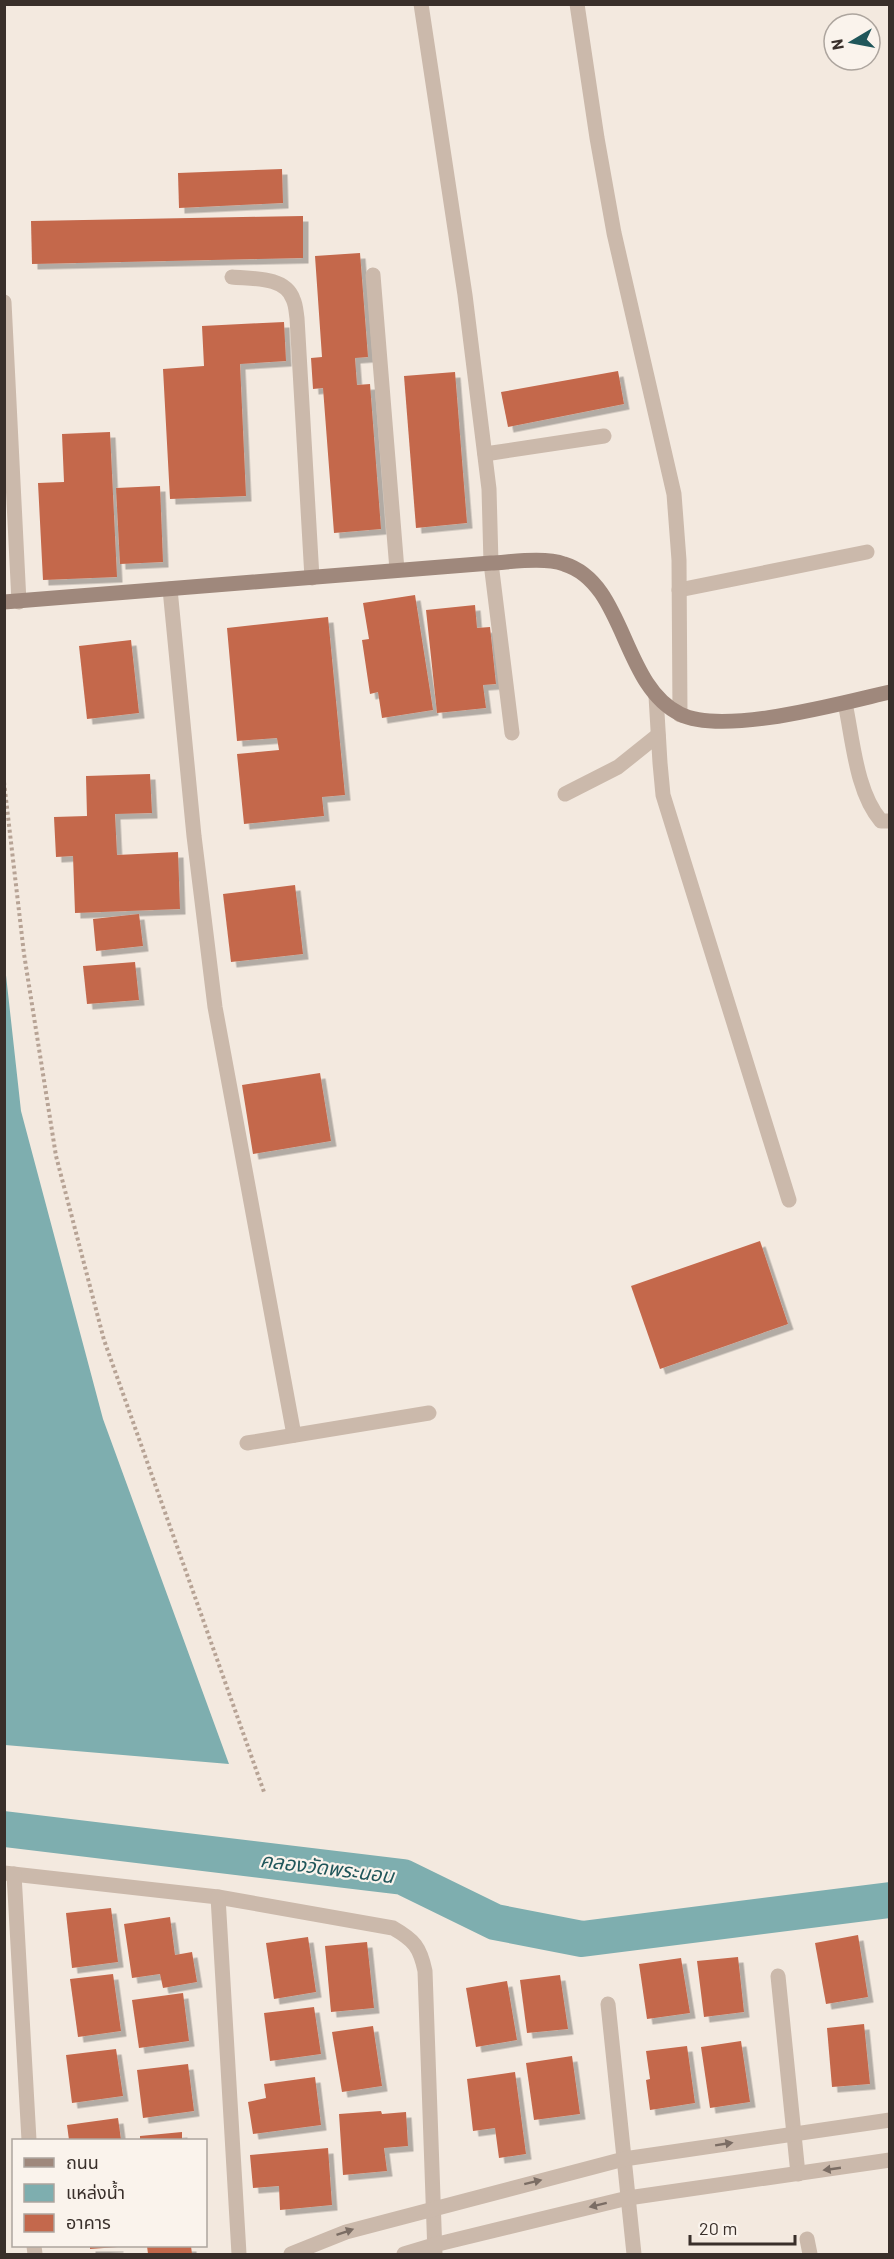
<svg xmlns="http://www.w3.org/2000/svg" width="894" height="2259" font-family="Barlow,'Noto Sans Thai',sans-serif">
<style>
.water{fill:#7eaeaf}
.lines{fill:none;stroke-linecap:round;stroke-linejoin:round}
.canal{stroke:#7eaeaf;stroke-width:36}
.building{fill:#c4684c;filter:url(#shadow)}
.path{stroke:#b7a395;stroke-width:4;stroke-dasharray:3 3;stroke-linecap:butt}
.lane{stroke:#cbb9ab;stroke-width:15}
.street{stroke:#cbb9ab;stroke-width:15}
.secondary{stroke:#9f887c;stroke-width:15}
.oneway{fill:#7b6d64}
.labels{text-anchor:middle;stroke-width:4.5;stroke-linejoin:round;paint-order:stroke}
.water-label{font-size:20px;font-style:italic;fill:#20565a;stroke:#faf3ec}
</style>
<defs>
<filter id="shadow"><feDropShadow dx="5.5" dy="5.5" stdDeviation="0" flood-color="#0004"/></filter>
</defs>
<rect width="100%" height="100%" fill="#f3e9df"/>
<polygon class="water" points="4,957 21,1111 103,1419 229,1764 5,1745"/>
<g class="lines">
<polyline class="canal" points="4,1829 403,1877 495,1922 582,1939 890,1900"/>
</g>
<g class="building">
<polygon points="282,169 283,203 179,208 178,173"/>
<polygon points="303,216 303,258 32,264 31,221"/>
<polygon points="360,253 368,357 355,358 357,385 370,384 381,529 334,533 323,388 313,389 311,358 322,357 315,256"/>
<polygon points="284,322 286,361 240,364 246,496 170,499 163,369 204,366 202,326"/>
<polygon points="618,371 624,404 508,427 501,392"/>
<polygon points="455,372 467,523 416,528 404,376"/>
<polygon points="110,432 117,577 43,580 38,483 64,482 62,434"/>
<polygon points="160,486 163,562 120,564 116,488"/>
<polygon points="415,595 433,710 382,718 378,692 370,694 362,640 369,639 363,603"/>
<polygon points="475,605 477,628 490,627 496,684 483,685 486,708 437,713 426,610"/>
<polygon points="328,617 345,795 322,797 324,816 244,824 237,754 279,750 277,738 237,741 227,628"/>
<polygon points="131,640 139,713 87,719 79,646"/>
<polygon points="150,774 152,813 115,814 117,855 178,852 180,909 75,913 73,856 56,857 54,817 87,816 86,776"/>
<polygon points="295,885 303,954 231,962 223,894"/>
<polygon points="139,914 143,946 96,951 93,919"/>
<polygon points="135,962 139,1000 87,1004 83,966"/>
<polygon points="320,1073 331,1141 253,1154 242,1085"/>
<polygon points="760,1241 788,1324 660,1369 631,1286"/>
<polygon points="111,1908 118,1962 72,1968 66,1913"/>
<polygon points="170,1917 175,1955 192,1952 197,1982 163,1988 160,1974 132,1978 124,1924"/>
<polygon points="858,1935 868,1997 826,2004 815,1943"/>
<polygon points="308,1937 316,1992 274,1999 266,1943"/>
<polygon points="367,1942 374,2008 331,2012 325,1946"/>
<polygon points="738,1957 744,2012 704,2017 697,1961"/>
<polygon points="681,1958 690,2013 647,2019 639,1964"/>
<polygon points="113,1974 121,2031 78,2037 70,1979"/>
<polygon points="560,1975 568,2029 527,2033 520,1980"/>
<polygon points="507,1981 517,2040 476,2047 466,1988"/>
<polygon points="183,1993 189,2041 139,2048 132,2000"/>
<polygon points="314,2007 321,2054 270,2061 264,2013"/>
<polygon points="864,2024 870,2084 832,2087 827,2028"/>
<polygon points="373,2026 382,2086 342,2092 332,2032"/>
<polygon points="741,2041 750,2102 710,2108 701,2047"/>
<polygon points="687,2046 695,2103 650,2110 646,2080 650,2079 646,2051"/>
<polygon points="116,2049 123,2096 72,2103 66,2055"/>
<polygon points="572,2056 580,2114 534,2120 526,2063"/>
<polygon points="188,2064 194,2111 143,2118 137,2070"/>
<polygon points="515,2072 526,2154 499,2158 495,2128 473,2131 467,2079"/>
<polygon points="315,2077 321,2125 253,2134 248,2102 266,2098 264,2084"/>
<polygon points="381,2111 382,2114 406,2112 408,2146 384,2148 387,2171 343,2175 339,2114"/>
<polygon points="118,2118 121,2140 69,2140 67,2125"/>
<polygon points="182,2132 182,2140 140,2140 140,2136"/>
<polygon points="328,2148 332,2205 280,2210 279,2186 253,2188 250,2155"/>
<polygon points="90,2246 118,2246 118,2247 90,2249"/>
<polygon points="147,2246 191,2246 192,2254 148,2254"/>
</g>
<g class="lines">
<polyline class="path" points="4,782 24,954 56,1156 104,1340 264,1792"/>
<g class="lane">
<polyline points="373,275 397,570"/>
<polyline points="485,454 604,436"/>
<polyline points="491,563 512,733"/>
<polyline points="170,589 194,836 215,1007 294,1435"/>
<polyline points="679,590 867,552"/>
<polyline points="656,696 660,763 663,795 789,1200"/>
<path d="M845,703C853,740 856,792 881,821H890"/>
<polyline points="565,794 618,767 658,735"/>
<polyline points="247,1443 429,1413"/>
</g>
<g class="street">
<polyline points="421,4 465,295 489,489 491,563"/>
<polyline points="577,4 597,138 614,233 674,494 679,560 680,715"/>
<path d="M232,277C252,279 285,276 293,299C296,305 296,312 297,318L312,578"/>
<polyline points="4,302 19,602"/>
<path d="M4,1873L218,1897L393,1928C414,1940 420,1947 425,1971L435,2254"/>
<polyline points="14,1874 29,2140"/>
<polyline points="218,1897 239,2254"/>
<polyline points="778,1976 798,2174"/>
<polyline points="608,2004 634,2254"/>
<polyline points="807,2239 810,2254"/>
<polyline points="34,2246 35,2254"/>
<polyline points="291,2254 346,2232 624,2159 890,2120"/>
<polyline points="404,2254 434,2245 628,2198 890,2160"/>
</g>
<path class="secondary" d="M4,602L491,563C512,562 544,557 564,564C626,583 621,685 680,714C723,736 842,703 890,692"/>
</g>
<defs><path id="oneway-solid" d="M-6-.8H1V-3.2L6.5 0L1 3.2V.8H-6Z" transform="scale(1.5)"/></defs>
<g class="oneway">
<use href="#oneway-solid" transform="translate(724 2144) rotate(-9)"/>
<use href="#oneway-solid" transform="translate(832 2169) rotate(172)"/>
<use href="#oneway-solid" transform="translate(533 2182) rotate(-14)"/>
<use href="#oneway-solid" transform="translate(598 2205) rotate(166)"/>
<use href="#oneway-solid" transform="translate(345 2232) rotate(-19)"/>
</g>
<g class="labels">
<g class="water-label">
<text transform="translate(327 1868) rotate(7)" y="7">คลองวัดพระนอน</text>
</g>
</g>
<rect width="894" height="2259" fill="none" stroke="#392f2a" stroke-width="12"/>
<rect x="12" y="2139" width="195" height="108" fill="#faf3ec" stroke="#ada59e" stroke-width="1.5"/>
<rect x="24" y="2158" width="30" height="9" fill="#9f887c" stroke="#ada59e" stroke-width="1.5"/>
<text x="66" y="2169" font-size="18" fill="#392f2a">ถนน</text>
<rect x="24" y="2184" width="30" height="18" fill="#7eaeaf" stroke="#ada59e" stroke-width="1.5"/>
<text x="66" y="2199" font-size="18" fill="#392f2a">แหล่งน้ำ</text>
<rect x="24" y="2214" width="30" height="18" fill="#c4684c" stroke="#ada59e" stroke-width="1.5"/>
<text x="66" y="2229" font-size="18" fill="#392f2a">อาคาร</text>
<g transform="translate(852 42) rotate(260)"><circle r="28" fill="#faf3ec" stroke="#ada59e" stroke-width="1.5"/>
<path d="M0-4.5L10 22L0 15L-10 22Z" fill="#20565a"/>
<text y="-9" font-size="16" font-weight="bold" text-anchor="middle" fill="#392f2a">N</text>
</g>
<path d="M690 2235v9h105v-9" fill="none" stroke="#392f2a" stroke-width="3"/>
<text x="699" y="2235" font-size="18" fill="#392f2a" stroke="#faf3ec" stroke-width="4.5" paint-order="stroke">20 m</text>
</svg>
